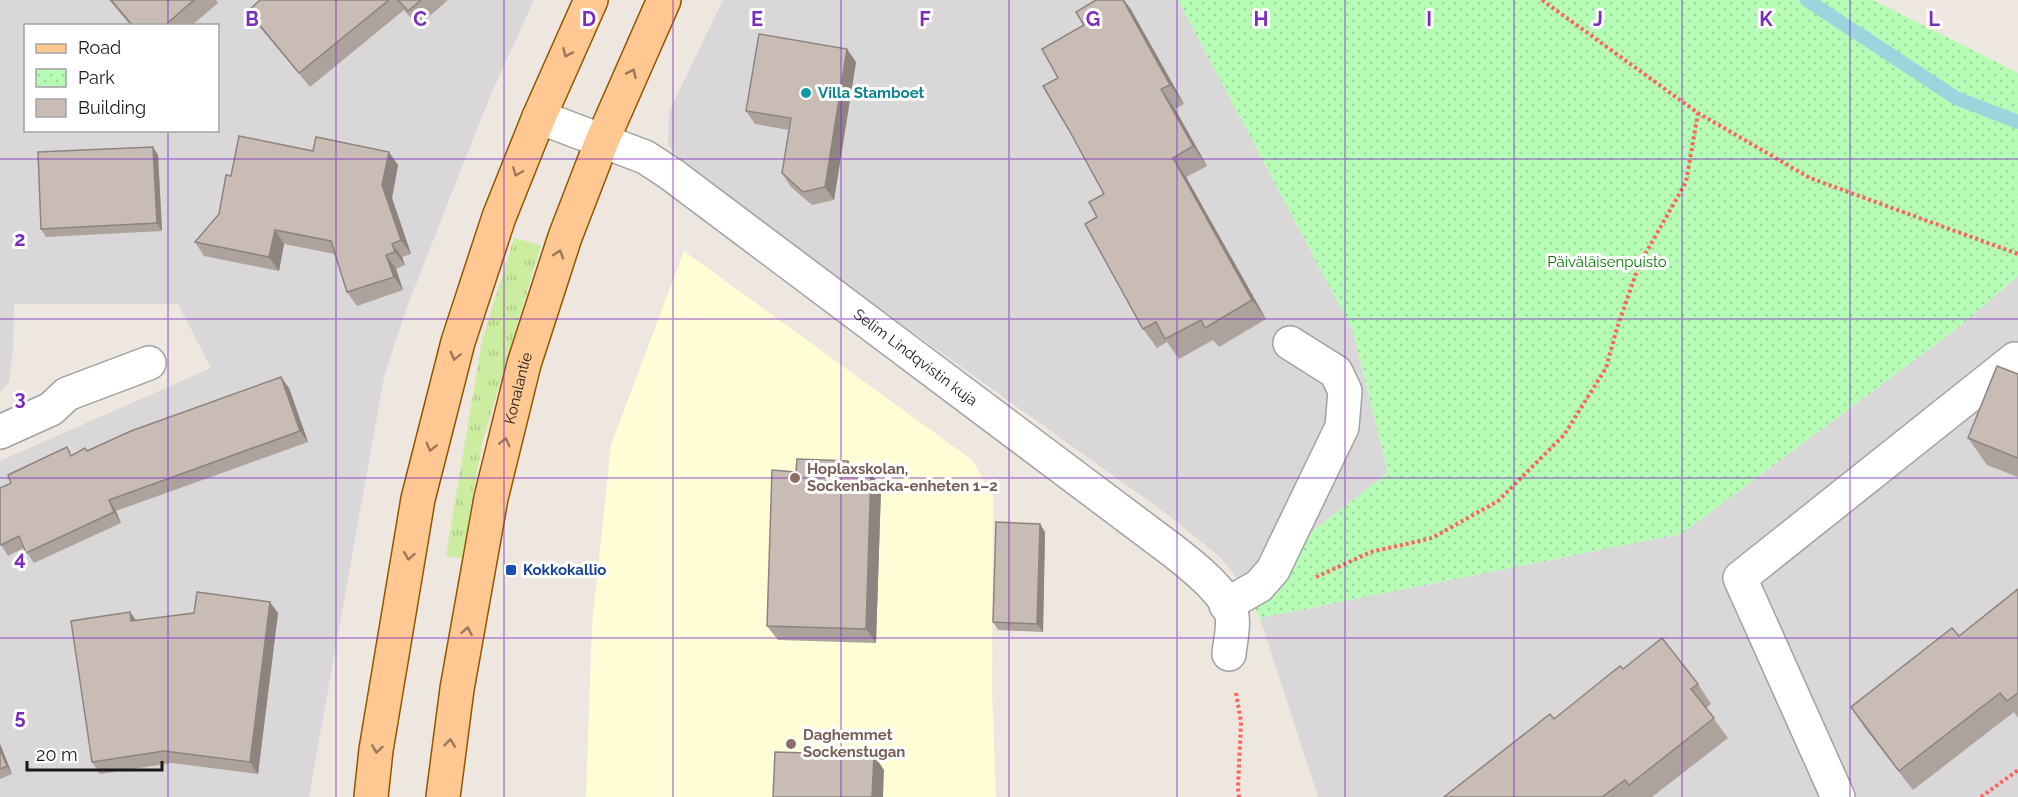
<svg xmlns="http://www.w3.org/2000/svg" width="2018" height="797" font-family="Raleway,sans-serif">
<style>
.residential{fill:#d9d7d7;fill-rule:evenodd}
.education{fill:#fffcd6}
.grass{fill:url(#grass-tufts)}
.park{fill:url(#park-dots)}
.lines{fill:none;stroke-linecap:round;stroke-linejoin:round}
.stream{stroke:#9bd5de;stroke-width:14}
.minor-casing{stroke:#a1a1a1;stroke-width:36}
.major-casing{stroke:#915500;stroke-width:36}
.path{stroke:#ff615e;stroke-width:4;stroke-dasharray:3 3;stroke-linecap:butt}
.minor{stroke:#fff;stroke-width:33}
.major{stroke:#ffc792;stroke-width:33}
.wall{fill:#ada29c}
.shaded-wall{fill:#8d847f}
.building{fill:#c9bcb5;stroke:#8d847f;stroke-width:1.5}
.oneway{stroke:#98795c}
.grid{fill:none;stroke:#7b2cbf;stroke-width:1.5;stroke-opacity:0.55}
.culture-dot{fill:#0f9aa8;stroke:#fff;stroke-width:2}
.education-dot{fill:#8d6e63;stroke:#fff;stroke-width:2}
.transit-dot{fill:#1a4fb4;stroke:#fff;stroke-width:2}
.labels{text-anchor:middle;stroke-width:6;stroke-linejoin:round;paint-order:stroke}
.culture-label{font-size:15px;font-weight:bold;fill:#0d838f;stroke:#fff;text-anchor:start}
.park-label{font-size:15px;fill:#047c04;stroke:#fff}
.street-label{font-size:15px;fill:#1a1a1a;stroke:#fff}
.education-label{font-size:15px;font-weight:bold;fill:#785e54;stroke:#fff;text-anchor:start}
.transit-label{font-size:15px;font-weight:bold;fill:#164399;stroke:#fff;text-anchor:start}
.grid-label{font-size:20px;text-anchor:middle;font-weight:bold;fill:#7b2cbf;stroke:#fff;stroke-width:6;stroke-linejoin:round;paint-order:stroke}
</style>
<defs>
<pattern id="grass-tufts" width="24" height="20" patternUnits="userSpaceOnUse" patternTransform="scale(1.5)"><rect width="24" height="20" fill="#cceca0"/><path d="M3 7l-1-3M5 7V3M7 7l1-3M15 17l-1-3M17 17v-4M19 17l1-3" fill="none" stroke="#afca89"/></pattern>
<pattern id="park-dots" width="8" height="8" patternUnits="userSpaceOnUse" patternTransform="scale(1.5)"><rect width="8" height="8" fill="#b7fcb6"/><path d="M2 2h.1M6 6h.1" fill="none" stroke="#9dd79c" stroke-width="1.8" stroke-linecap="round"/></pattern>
</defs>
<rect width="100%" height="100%" fill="#ede7df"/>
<g class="residential">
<path d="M0,0H534L488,101L405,312L384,377L309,797H0V461L211,368L178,304H14L13,349L9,382L0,392ZM26,26H218V130H26Z"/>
<polygon points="723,0 1178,0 1353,331 1388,473 1242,585 1221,558 1168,515 688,171 668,144 669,112"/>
<polygon points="2018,276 2018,797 1318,797 1260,618 1681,534 1959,327"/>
</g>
<polygon class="education" points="684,251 972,460 993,496 992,691 996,797 586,797 592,626 611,445"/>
<polygon class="grass" points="514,238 541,245 482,443 462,558 446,556 482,341"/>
<polygon class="park" points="1178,0 1873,0 2018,73 2018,276 1959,327 1681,534 1260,618 1242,585 1388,473 1353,331"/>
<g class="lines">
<polyline class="stream" points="1807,0 1956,98 2018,122"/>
<defs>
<g id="minor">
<path id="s1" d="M539,117L645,157L671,174L1172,550C1190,564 1227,592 1232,616C1234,627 1230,643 1229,654"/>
<polyline points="0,432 51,409 67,394 149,363"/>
<polyline points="1226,605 1259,586 1273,570 1342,427 1345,391 1336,372 1290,343"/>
<polyline points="1838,797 1740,578 2015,359 2018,360"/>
</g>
<g id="major">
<polyline points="371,797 376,750 418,499 458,342 499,217 539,117 591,0"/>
<path id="s2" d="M443,797L457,689L491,498L524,364L565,237L602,141L664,0"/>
</g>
</defs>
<use href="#minor" class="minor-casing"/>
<use href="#major" class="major-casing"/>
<g class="path">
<polyline points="1542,0 1698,113 1810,178 2018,254"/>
<polyline points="1316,577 1371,552 1432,538 1498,501 1564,435 1606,368 1617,328 1639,265 1686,182 1698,113"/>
<polyline points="1236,693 1241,722 1238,788 1239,797"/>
<polyline points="1981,797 2018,770"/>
</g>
<use href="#minor" class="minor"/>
<use href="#major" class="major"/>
</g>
<g class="wall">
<polygon points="109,0 216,0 218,3 191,26 131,26"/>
<polygon points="260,0 448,0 418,26 404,10 310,87 258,25 248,11"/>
<polygon points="1130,8 1184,104 1175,109 1207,166 1186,177 1266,319 1219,347 1213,340 1179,359 1167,342 1157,348 1143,329 1097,217 1104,194 1058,78"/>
<polygon points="856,62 834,200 812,205 791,187 782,173 789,130 755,124 746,111"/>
<polygon points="313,151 398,165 392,198 411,254 402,257 405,265 396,269 403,290 357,306 347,292 335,254 284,244 279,271 204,256 195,242 219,214 231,176"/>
<polygon points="158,155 162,231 46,237 41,229"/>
<polygon points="2018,374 2018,477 1987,465 1968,438"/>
<polygon points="289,388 308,442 116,511 121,523 34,563 24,548 8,556 0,543 72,455 87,451"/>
<polygon points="848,461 857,473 881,488 876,643 778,640 767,626 796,472"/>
<polygon points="1045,532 1043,632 998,630 993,622"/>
<polygon points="2018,589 2018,718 2014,712 1913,790 1864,727 1851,707 1959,636"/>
<polygon points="130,612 136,620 278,613 258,774 172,763 100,774 92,762"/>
<polygon points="1698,684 1711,704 1706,708 1728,738 1652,797 1444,797 1554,719"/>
<polygon points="0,744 12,774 0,779"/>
</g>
<g class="shaded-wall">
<polygon points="1123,0 1124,0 1130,8 1184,104 1170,85"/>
<polygon points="847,49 856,62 834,200 825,187"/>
<polygon points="1161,89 1175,109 1207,166 1193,146"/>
<polygon points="153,147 158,155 162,231 157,223"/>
<polygon points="389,152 398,165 392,198 411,254 401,240 382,185"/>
<polygon points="1173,158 1186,177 1266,319 1252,300"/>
<polygon points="275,230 284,244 279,271 269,257"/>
<polygon points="392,244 402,257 405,265 395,252"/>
<polygon points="386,255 396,269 403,290 394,277"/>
<polygon points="281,377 289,388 308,442 300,431"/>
<polygon points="848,461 858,475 847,473"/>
<polygon points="871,473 881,488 876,643 866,629"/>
<polygon points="109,500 116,511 121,523 114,512"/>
<polygon points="1040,524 1045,532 1043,632 1037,624"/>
<polygon points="270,602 278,613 258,774 250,762"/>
<polygon points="130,612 138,624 131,621"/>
<polygon points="0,744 12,774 7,766 0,749"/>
<polygon points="874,755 884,770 883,797 872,797"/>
</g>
<g class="building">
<polygon points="111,0 194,0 164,26 133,26"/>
<polygon points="260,0 389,0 299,73 248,11"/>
<polygon points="398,0 421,0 408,11"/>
<polygon points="1096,0 1123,0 1170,85 1161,89 1193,146 1173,158 1252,300 1205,328 1201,320 1165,339 1156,322 1143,329 1085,224 1097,217 1089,202 1104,194 1069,130 1043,86 1058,78 1042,49 1084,25 1076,12"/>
<polygon points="759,34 847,49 825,187 803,192 782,173 791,118 746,111"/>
<polygon points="239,136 313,151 316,137 389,152 382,185 401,240 392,244 395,252 386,255 394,277 347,292 331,241 275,230 269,257 195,242 219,214 226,175 231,176"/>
<polygon points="153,147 157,223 41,229 38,152"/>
<polygon points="1997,366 2018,374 2018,458 1968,438"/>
<polygon points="281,377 300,431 109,500 114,512 26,553 19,536 1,545 0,543 0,488 11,483 8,475 67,447 71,456 85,448 87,451 131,431"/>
<polygon points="797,459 848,461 847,473 871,473 866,629 767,626 772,470 796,472"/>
<polygon points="996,522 1040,524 1037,624 993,622"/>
<polygon points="2018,589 2018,693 2007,701 2000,693 1899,771 1851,707 1952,628 1959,636"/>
<polygon points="197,592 270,602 250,762 164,751 92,762 71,621 130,612 131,621 194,613"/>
<polygon points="1662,638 1698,684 1691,689 1714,718 1629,785 1625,780 1602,797 1444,797 1550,714 1554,719 1620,666 1623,669"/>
<polygon points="0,749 7,766 0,769"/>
<polygon points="775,752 874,755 872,797 773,797"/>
</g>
<defs><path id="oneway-chevron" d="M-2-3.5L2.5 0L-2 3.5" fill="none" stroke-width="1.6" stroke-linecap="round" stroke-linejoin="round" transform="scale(1.5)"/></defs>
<g class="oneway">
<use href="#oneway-chevron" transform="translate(567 53) rotate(114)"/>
<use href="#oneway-chevron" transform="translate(632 73) rotate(-66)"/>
<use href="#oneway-chevron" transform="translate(517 172) rotate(112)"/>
<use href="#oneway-chevron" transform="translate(559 254) rotate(-72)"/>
<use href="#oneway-chevron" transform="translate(455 356) rotate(104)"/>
<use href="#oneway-chevron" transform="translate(505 442) rotate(-76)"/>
<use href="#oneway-chevron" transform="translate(431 447) rotate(104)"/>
<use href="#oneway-chevron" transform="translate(409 556) rotate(100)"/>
<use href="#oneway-chevron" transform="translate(467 631) rotate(-80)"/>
<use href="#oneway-chevron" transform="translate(450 743) rotate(-83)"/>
<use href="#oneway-chevron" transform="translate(377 749) rotate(98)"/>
</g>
<path class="grid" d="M168,0V26M336,0V797M504,0V797M673,0V797M841,0V797M1009,0V797M1177,0V797M1345,0V797M1514,0V797M1682,0V797M1850,0V797M168,130V797M0,159H2018M0,319H2018M0,478H2018M0,638H2018"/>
<circle class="culture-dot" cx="806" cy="93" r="6"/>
<g class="education-dot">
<circle cx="795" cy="478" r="6"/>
<circle cx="791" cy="744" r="6"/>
</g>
<rect class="transit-dot" x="505" y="564" width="12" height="12" rx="3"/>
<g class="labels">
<g class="culture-label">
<text x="818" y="98">Villa Stamboet</text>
</g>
<g class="park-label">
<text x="1607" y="267">Päiväläisenpuisto</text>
</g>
<g class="street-label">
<text dy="5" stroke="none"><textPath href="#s1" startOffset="450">Selim Lindqvistin kuja</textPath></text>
<text dy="5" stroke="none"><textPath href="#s2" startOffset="416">Konalantie</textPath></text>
</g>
<g class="education-label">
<text x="807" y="474">Hoplaxskolan,<tspan x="807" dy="17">Sockenbacka-enheten 1–2</tspan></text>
<text x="803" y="740">Daghemmet<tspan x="803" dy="17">Sockenstugan</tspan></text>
</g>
<g class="transit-label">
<text x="523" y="575">Kokkokallio</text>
</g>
</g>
<g class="grid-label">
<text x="252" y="26">B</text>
<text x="420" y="26">C</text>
<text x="589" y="26">D</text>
<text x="757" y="26">E</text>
<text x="925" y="26">F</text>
<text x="1093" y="26">G</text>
<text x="1261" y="26">H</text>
<text x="1429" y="26">I</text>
<text x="1598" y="26">J</text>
<text x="1766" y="26">K</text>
<text x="1934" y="26">L</text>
<text x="20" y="246">2</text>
<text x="20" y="405">3</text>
<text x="20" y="565">4</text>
<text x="20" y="724">5</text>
</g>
<rect x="24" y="24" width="195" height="108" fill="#ffffff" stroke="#a3a3a3" stroke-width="1.5"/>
<rect x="36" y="44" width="30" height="9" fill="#ffc792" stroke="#a3a3a3" stroke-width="1.5"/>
<text x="78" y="54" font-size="18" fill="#1a1a1a">Road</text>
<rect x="36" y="69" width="30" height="18" fill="url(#park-dots)" stroke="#a3a3a3" stroke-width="1.5"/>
<text x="78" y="84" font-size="18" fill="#1a1a1a">Park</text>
<rect x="36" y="99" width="30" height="18" fill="#c9bcb5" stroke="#a3a3a3" stroke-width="1.5"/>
<text x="78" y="114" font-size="18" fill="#1a1a1a">Building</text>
<path d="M27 761v9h135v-9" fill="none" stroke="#1a1a1a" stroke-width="3"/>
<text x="36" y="761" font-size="18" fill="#1a1a1a" stroke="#ffffff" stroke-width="4.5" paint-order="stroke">20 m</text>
</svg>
